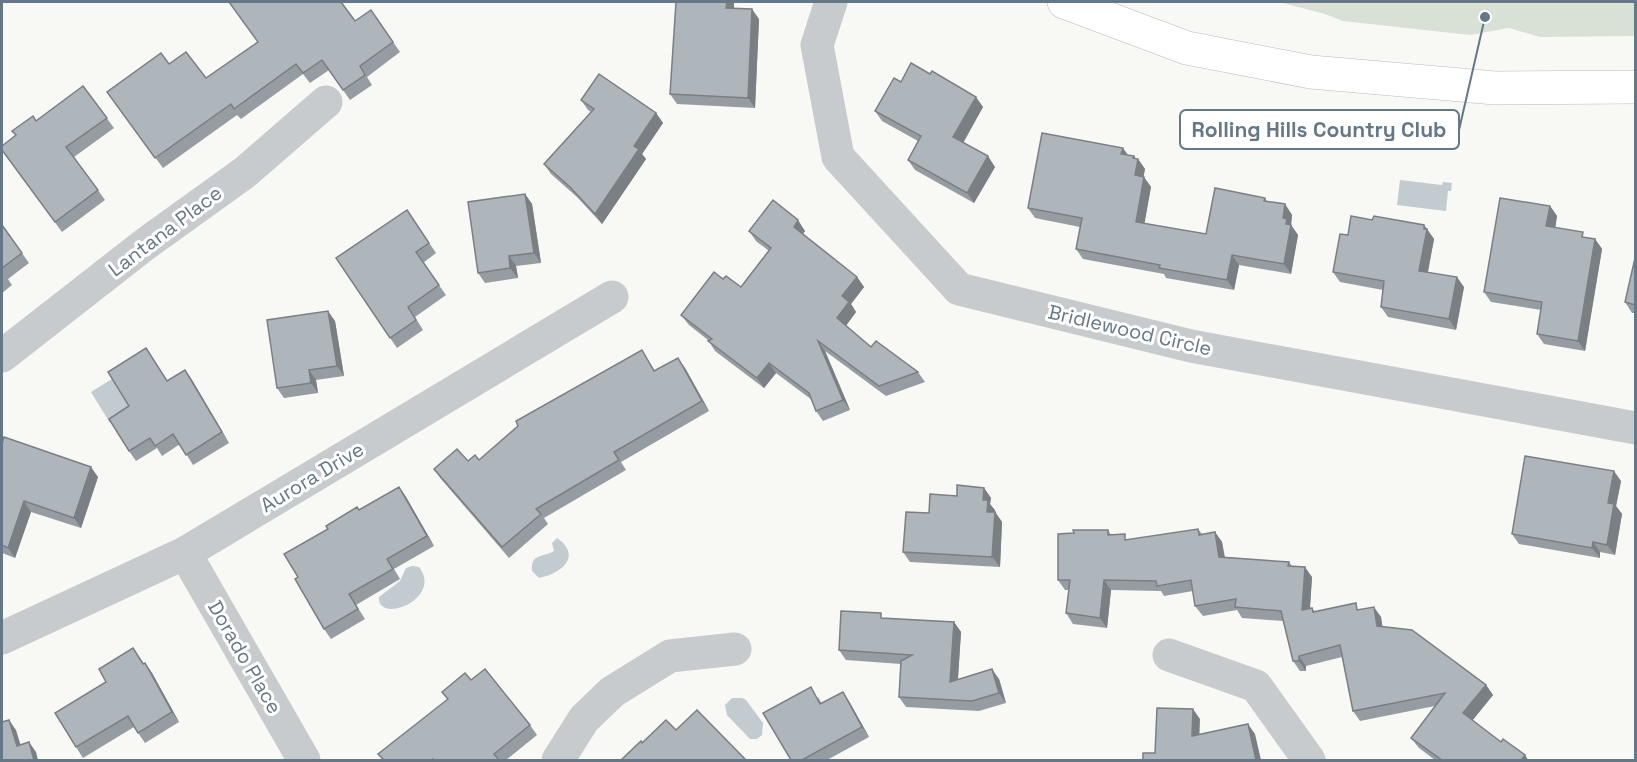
<svg xmlns="http://www.w3.org/2000/svg" width="1637" height="762" font-family="'Space Grotesk',sans-serif">
<style>
.green{fill:#d9e0d5}
.water{fill:#c1cbd0}
.lines{fill:none;stroke-linecap:round;stroke-linejoin:round}
.secondary-casing{stroke:#b7bdc1;stroke-width:34}
.street{stroke:#c7cbce;stroke-width:33}
.secondary{stroke:#fff;stroke-width:33}
.wall{fill:#969da2}
.shaded-wall{fill:#7a7f84}
.building{fill:#aeb6bc;stroke:#7a7f84;stroke-width:1.5}
.labels{text-anchor:middle;stroke-width:6;stroke-linejoin:round;paint-order:stroke}
.street-label{font-size:20px;fill:#657887;stroke:#fff}
.leader{fill:none;stroke:#657887;stroke-width:2}
.callout-dot{fill:#657887;stroke:#fff;stroke-width:2}
.callout{fill:#fff;stroke:#657887;stroke-width:2}
.callout-label{font-size:21px;text-anchor:middle;font-weight:bold;fill:#657887}
</style>
<rect width="100%" height="100%" fill="#f8f8f5"/>
<polygon class="green" points="1279,2 1635,2 1635,36 1540,37 1509,28 1470,35 1343,21 1325,14"/>
<g class="water">
<polygon points="1400,180 1442,185 1443,182 1452,183 1451,191 1448,191 1446,211 1397,205"/>
<polygon points="112,379 131,410 110,423 91,392"/>
<path d="M557,538C583,556 561,574 539,578L532,571C531,553 542,558 554,551L552,543Z"/>
<path d="M412,566L419,567C444,599 377,625 379,597L400,581L406,568Z"/>
<polygon points="732,698 742,698 746,700 763,723 762,735 757,739 750,739 727,715 725,705"/>
</g>
<g class="lines">
<defs>
<polyline id="secondary" points="1064,2 1187,48 1311,72 1495,88 1636,87"/>
</defs>
<use href="#secondary" class="secondary-casing"/>
<g class="street">
<polyline points="831,2 817,45 838,157 959,289 1191,346 1636,428"/>
<polyline points="2,356 144,245 244,173 326,102"/>
<polyline points="185,553 304,760"/>
<polyline points="2,638 185,553 612,297"/>
<polyline points="1169,655 1256,686 1309,760"/>
<polyline points="558,760 584,719 612,692 670,656 735,649"/>
</g>
<use href="#secondary" class="secondary"/>
</g>
<g class="wall">
<polygon points="734,2 734,8 759,19 755,108 677,104 670,94"/>
<polygon points="371,10 400,52 367,77 372,85 350,100 329,70 310,83 303,74 241,119 237,115 163,168 107,92 169,64 206,78 355,21"/>
<polygon points="901,82 983,107 963,142 995,167 974,203 915,170 908,160 918,141 882,121 875,111"/>
<polygon points="83,86 114,128 74,157 105,200 62,232 2,150 16,135"/>
<polygon points="581,100 656,113 663,123 642,154 646,159 602,224 577,197 551,174 544,164 591,112 588,110"/>
<polygon points="1127,155 1134,156 1135,159 1138,159 1145,169 1143,177 1151,187 1144,223 1206,234 1265,198 1267,201 1285,204 1292,215 1291,225 1298,235 1291,274 1239,265 1234,290 1166,278 1164,274 1083,259 1076,249 1080,227 1035,218 1028,208"/>
<polygon points="525,194 532,204 541,263 516,266 518,278 485,283 478,273"/>
<polygon points="1550,206 1557,216 1555,227 1587,238 1595,239 1602,249 1585,351 1544,344 1537,334 1541,310 1491,302 1484,292"/>
<polygon points="407,210 436,253 423,263 446,295 415,317 423,330 397,348 336,258"/>
<polygon points="1372,220 1424,225 1434,239 1428,272 1464,287 1456,330 1388,317 1381,307 1383,290 1340,282 1333,272 1348,235"/>
<polygon points="2,225 29,263 8,279 12,285 2,293"/>
<polygon points="749,231 805,231 803,234 857,277 864,287 851,304 856,312 846,326 871,347 918,372 925,382 886,396 825,351 850,410 823,421 816,411 812,400 776,373 764,388 715,351 708,340 689,325 681,315 723,279 741,287 769,251 756,241"/>
<polygon points="1635,258 1635,313 1632,313 1625,302"/>
<polygon points="335,321 344,376 316,380 318,393 284,398 277,388"/>
<polygon points="642,350 655,371 685,368 709,411 621,462 626,470 544,518 548,524 509,558 441,479 434,469 479,460"/>
<polygon points="153,359 167,381 185,370 192,380 229,443 193,465 180,444 162,456 157,448 136,461 129,451 129,406"/>
<polygon points="2,444 98,477 81,528 31,512 15,558 2,553"/>
<polygon points="1621,481 1616,506 1622,514 1615,555 1600,552 1600,558 1519,544 1512,534"/>
<polygon points="399,487 406,497 434,546 394,569 400,579 356,605 365,619 331,639 324,629 298,577 328,529"/>
<polygon points="984,488 991,498 990,504 1002,522 1000,567 910,562 903,552 929,513 957,496"/>
<polygon points="1198,529 1202,534 1215,532 1222,542 1225,557 1289,562 1292,566 1312,577 1310,608 1315,611 1360,610 1381,617 1382,627 1486,685 1493,695 1473,720 1501,742 1525,755 1528,760 1435,760 1419,748 1411,738 1435,706 1360,721 1353,711 1342,657 1306,666 1306,671 1300,671 1293,661 1283,621 1242,618 1237,610 1203,616 1195,606 1193,591 1164,596 1161,591 1111,590 1107,628 1073,624 1066,613 1069,590 1065,590 1058,580 1074,533 1108,530 1111,535 1129,540"/>
<polygon points="885,618 954,622 961,632 958,679 999,679 1006,703 979,711 906,707 899,697 901,664 846,660 839,650"/>
<polygon points="133,648 144,664 145,663 152,673 179,722 145,743 134,727 83,758 76,747 106,682"/>
<polygon points="471,680 530,725 537,735 506,760 383,760 378,754 448,700 442,692"/>
<polygon points="843,692 850,703 869,737 827,760 791,760 818,697 822,704"/>
</g>
<g class="shaded-wall">
<polygon points="727,2 734,2 734,18 726,8"/>
<polygon points="752,9 759,19 755,108 748,98"/>
<polygon points="976,97 983,107 961,147 953,137"/>
<polygon points="656,113 663,123 642,154 646,159 602,224 595,214 634,146"/>
<polygon points="1123,148 1130,158 1121,154"/>
<polygon points="988,156 995,167 974,203 967,193"/>
<polygon points="1134,156 1137,161 1138,159 1145,169 1142,185 1135,175"/>
<polygon points="1144,177 1151,187 1143,232 1136,222"/>
<polygon points="525,194 532,204 541,263 534,253"/>
<polygon points="1285,204 1292,215 1291,225 1298,235 1291,274 1284,264 1283,218"/>
<polygon points="1550,206 1557,216 1554,236 1546,226"/>
<polygon points="798,220 805,231 801,237 794,227"/>
<polygon points="1424,225 1434,239 1426,281 1419,271"/>
<polygon points="1595,239 1602,249 1585,351 1578,341"/>
<polygon points="1232,255 1239,265 1234,290 1227,280"/>
<polygon points="509,256 516,266 518,278 510,268"/>
<polygon points="857,277 864,287 851,304 856,312 844,328 837,318 842,296"/>
<polygon points="1457,277 1464,287 1456,330 1449,319"/>
<polygon points="328,311 335,321 344,376 337,366"/>
<polygon points="818,341 825,351 850,410 843,400"/>
<polygon points="678,358 685,368 709,411 702,401"/>
<polygon points="769,363 776,373 764,388 757,378"/>
<polygon points="185,370 192,380 229,443 222,432"/>
<polygon points="309,370 316,380 318,393 311,383"/>
<polygon points="91,467 98,477 81,528 74,518"/>
<polygon points="1614,471 1621,481 1616,506 1622,514 1615,555 1607,545 1608,503"/>
<polygon points="399,487 406,497 434,546 427,536"/>
<polygon points="984,488 991,498 990,504 995,510 994,522 987,512 983,500"/>
<polygon points="24,501 31,512 15,558 8,548"/>
<polygon points="995,512 1002,522 1000,567 992,557"/>
<polygon points="1215,532 1222,542 1226,567 1219,557"/>
<polygon points="1593,542 1600,552 1600,558 1592,548"/>
<polygon points="1305,567 1312,577 1309,620 1302,610"/>
<polygon points="1104,580 1111,590 1107,628 1100,618"/>
<polygon points="1374,607 1381,617 1384,636 1377,626"/>
<polygon points="954,622 961,632 957,692 950,682"/>
<polygon points="1299,656 1306,666 1306,671 1299,661"/>
<polygon points="145,663 152,673 179,722 172,712"/>
<polygon points="992,669 999,679 1006,703 999,693"/>
<polygon points="1486,685 1493,695 1470,723 1463,713"/>
<polygon points="843,692 850,703 869,737 862,727"/>
<polygon points="1193,709 1200,719 1199,746 1192,736"/>
<polygon points="9,720 16,730 24,756 17,746"/>
<polygon points="1248,724 1255,734 1261,760 1256,760"/>
<polygon points="29,742 36,752 38,760 34,760"/>
<polygon points="1525,755 1528,760 1523,760 1522,759"/>
</g>
<g class="building">
<polygon points="229,2 341,2 355,21 371,10 393,42 360,66 365,75 343,90 322,60 303,73 296,64 234,109 231,104 155,158 107,92 161,53 169,64 186,52 206,78 258,42"/>
<polygon points="676,2 727,2 726,8 752,9 748,98 670,94"/>
<polygon points="911,63 930,74 932,71 976,97 953,137 988,156 967,193 908,160 921,136 875,111 894,78 901,82"/>
<polygon points="599,74 656,113 634,146 639,149 595,214 570,187 544,164 594,109 581,100"/>
<polygon points="83,86 107,118 66,147 98,190 55,222 2,150 2,146 16,135 12,131 33,116 36,121"/>
<polygon points="1042,133 1123,148 1121,154 1134,156 1133,158 1138,159 1135,175 1144,177 1136,222 1206,234 1215,188 1265,198 1264,201 1285,204 1283,218 1287,219 1286,224 1291,225 1284,264 1232,255 1227,280 1159,268 1160,265 1076,249 1082,218 1028,208"/>
<polygon points="525,194 534,253 509,256 510,268 478,273 468,202"/>
<polygon points="1500,198 1550,206 1546,226 1583,232 1582,237 1595,239 1578,341 1537,334 1542,302 1484,292"/>
<polygon points="773,200 798,220 794,227 857,277 842,296 849,302 837,318 871,347 876,341 918,372 879,386 818,341 843,400 816,411 809,393 769,363 757,378 708,341 712,339 681,315 714,272 723,279 726,276 741,287 771,248 749,231"/>
<polygon points="407,210 429,243 416,252 439,285 408,307 416,320 390,338 336,258"/>
<polygon points="1351,216 1372,220 1374,216 1424,225 1424,229 1427,229 1419,271 1457,277 1449,319 1381,307 1384,281 1333,272 1340,234 1348,235"/>
<polygon points="2,225 22,253 2,268"/>
<polygon points="1635,258 1635,305 1625,302"/>
<polygon points="328,311 337,366 309,370 311,383 277,388 267,320"/>
<polygon points="146,348 167,381 185,370 222,432 186,455 173,434 155,446 150,438 129,451 109,419 129,406 108,372"/>
<polygon points="642,350 654,371 678,358 702,401 614,452 619,460 536,509 541,514 502,547 434,469 457,449 468,461 475,455 479,460 518,426 516,421"/>
<polygon points="4,437 91,467 74,518 24,501 8,548 2,545 2,444"/>
<polygon points="1525,456 1614,471 1608,503 1614,504 1607,545 1593,542 1592,548 1512,534"/>
<polygon points="957,485 984,488 983,500 988,500 987,512 995,512 992,557 903,552 906,512 929,513 930,494 957,496"/>
<polygon points="399,487 427,536 387,559 393,569 349,594 358,609 324,629 295,579 298,577 284,554 328,529 326,526 357,507 359,510"/>
<polygon points="1198,529 1199,535 1215,532 1219,557 1289,562 1288,566 1305,567 1302,610 1312,608 1313,612 1356,603 1357,610 1374,607 1377,626 1412,630 1486,685 1463,713 1501,742 1503,739 1525,755 1522,759 1523,760 1442,760 1411,738 1445,693 1353,711 1340,645 1299,656 1299,661 1293,661 1281,611 1235,607 1236,599 1195,606 1191,580 1157,586 1156,581 1104,580 1100,618 1066,613 1070,580 1058,580 1058,534 1074,533 1073,530 1108,530 1108,535 1125,534 1125,540"/>
<polygon points="841,611 881,613 881,618 954,622 950,682 992,669 999,693 972,701 899,697 901,661 912,655 839,650"/>
<polygon points="133,648 143,664 145,663 172,712 138,733 128,716 76,747 55,713 106,682 99,669"/>
<polygon points="485,669 530,725 494,754 499,760 434,760 433,759 431,760 384,760 378,754 448,699 442,692 465,673 471,680"/>
<polygon points="811,687 820,704 843,692 862,727 802,760 791,760 763,713"/>
<polygon points="1157,708 1193,709 1192,736 1248,724 1256,760 1143,760 1143,753 1155,753"/>
<polygon points="697,710 745,759 743,760 621,760 641,741 642,743 666,720 676,730"/>
<polygon points="9,720 17,746 29,742 34,760 2,760 2,722"/>
</g>
<g class="labels">
<g class="street-label">
<text transform="translate(165 231) rotate(-37)" y="7">Lantana Place</text>
<text transform="translate(1130 330) rotate(13)" y="7">Bridlewood Circle</text>
<text transform="translate(312 477) rotate(-31)" y="7">Aurora Drive</text>
<text transform="translate(245 657) rotate(60)" y="7">Dorado Place</text>
</g>
</g>
<path class="leader" d="M1485 17L1459 130"/>
<circle class="callout-dot" cx="1485" cy="17" r="6"/>
<rect class="callout" x="1180" y="110" width="279" height="39" rx="6"/>
<g class="callout-label">
<text x="1319" y="137">Rolling Hills Country Club</text>
</g>
<rect width="1637" height="762" fill="none" stroke="#657887" stroke-width="6"/>
</svg>
